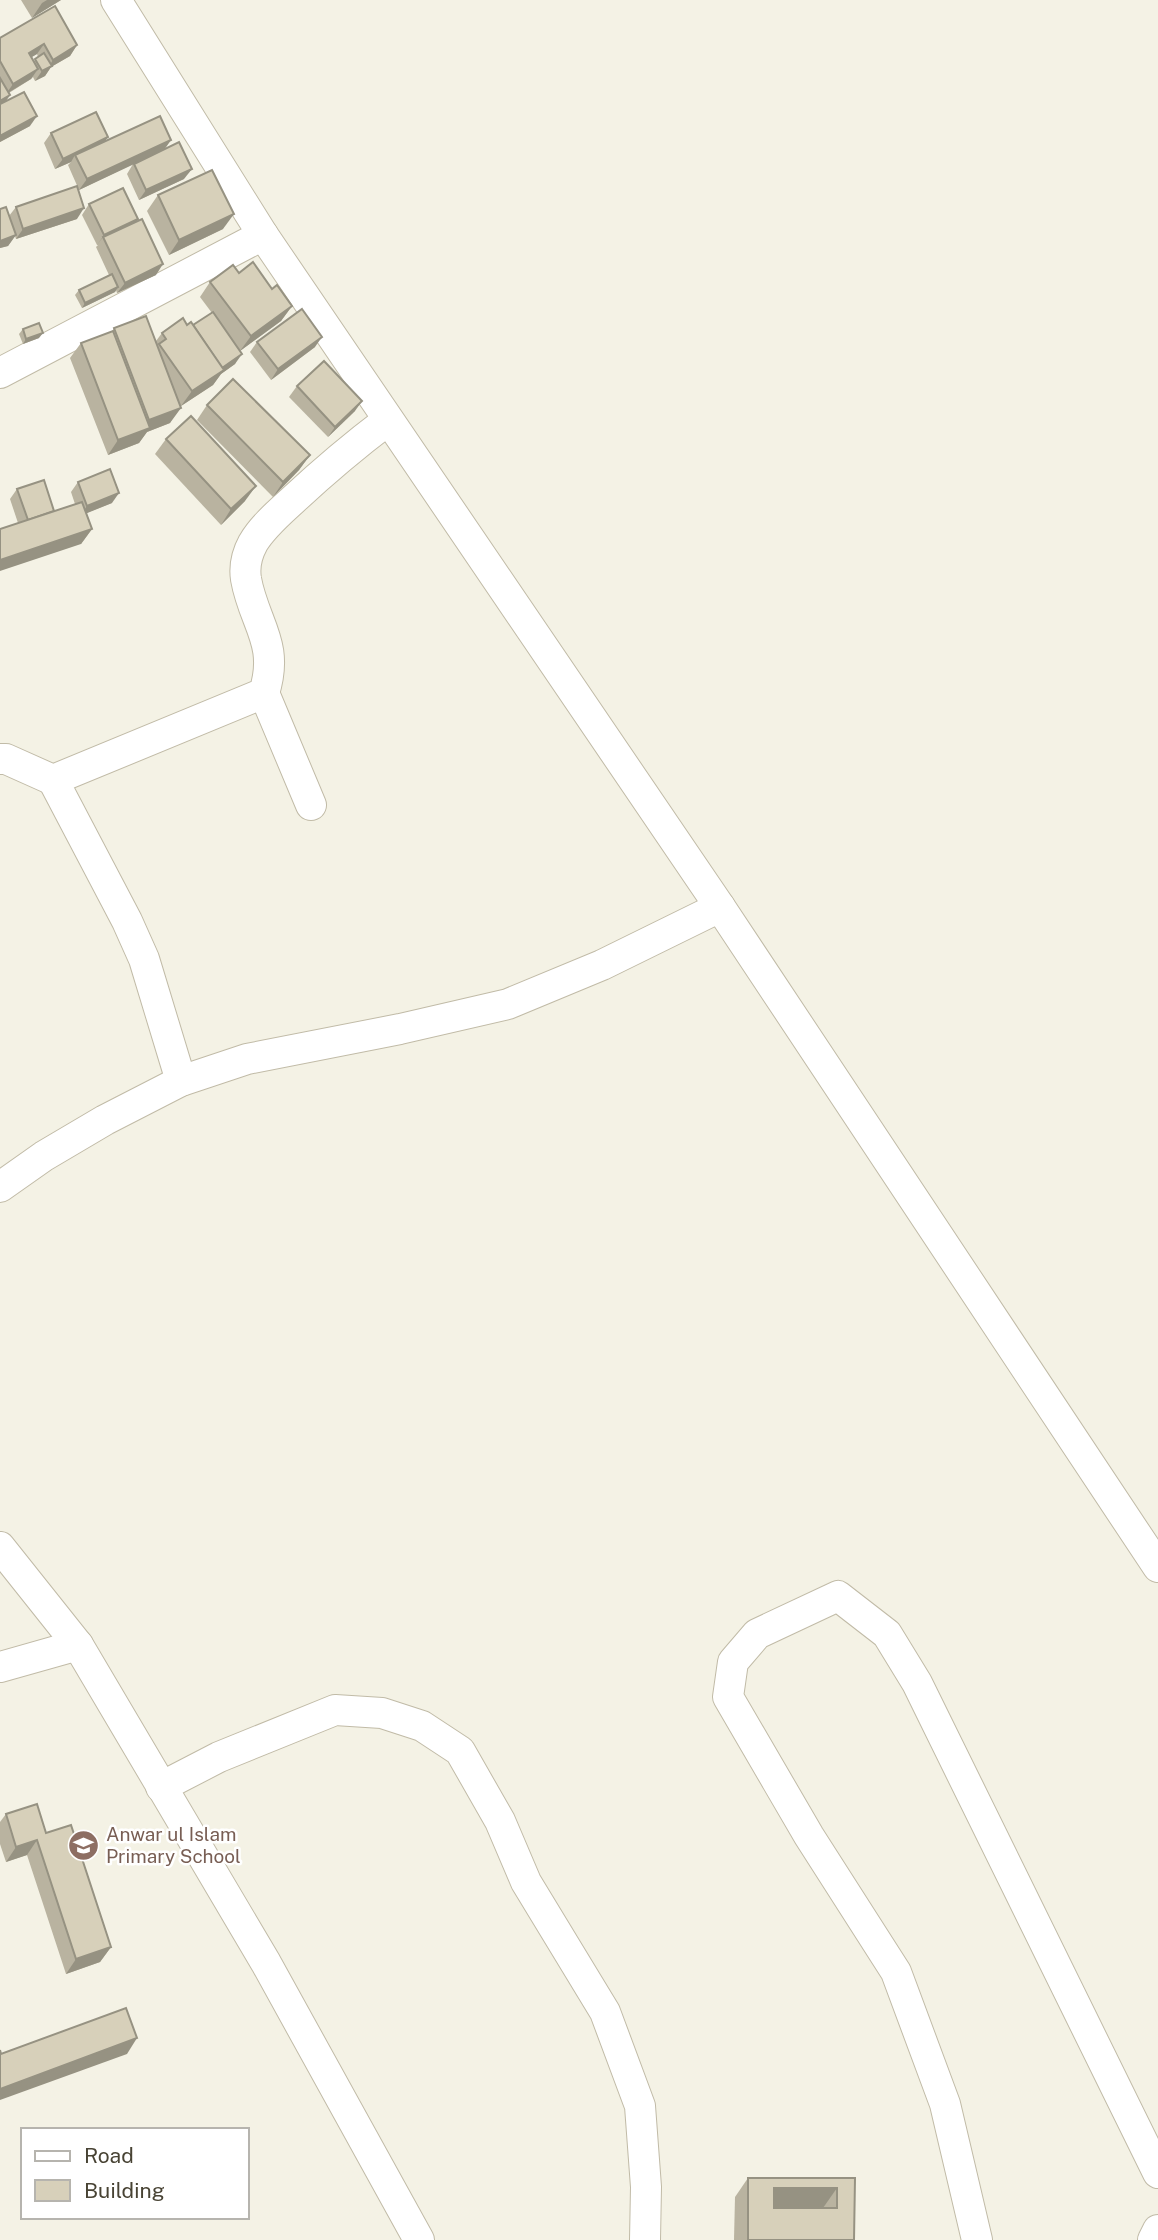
<svg xmlns="http://www.w3.org/2000/svg" width="1158" height="2240" font-family="'Public Sans',sans-serif">
<style>
.lines{fill:none;stroke-linecap:round;stroke-linejoin:round}
.minor-casing{stroke:#c1bba7;stroke-width:32}
.minor{stroke:#fff;stroke-width:30}
.wall{fill:#b9b3a0;fill-rule:evenodd}
.shaded-wall{fill:#969282}
.building{fill:#d7d0ba;stroke:#969282;stroke-width:2;fill-rule:evenodd}
.labels{text-anchor:middle;stroke-width:5;stroke-linejoin:round;paint-order:stroke}
.education-label{font-size:19px;fill:#785e54;stroke:#fff;text-anchor:start}
</style>
<rect width="100%" height="100%" fill="#f4f2e5"/>
<g class="lines">
<defs>
<g id="minor">
<polyline points="116,0 263,235 720,907 1158,1567"/>
<polyline points="0,373 263,235"/>
<polyline points="264,693 311,805"/>
<path d="M0,759H6L53,780L264,693C280,643 254,624 246,579C244,566 247,554 253,543C263,526 280,512 294,499C324,471 355,445 388,420"/>
<polyline points="53,780 127,921 144,959 181,1081"/>
<polyline points="0,1187 44,1156 105,1120 181,1081 247,1059 400,1029 508,1004 602,965 720,907"/>
<polyline points="0,1547 78,1645 266,1963 419,2240"/>
<polyline points="0,1667 78,1645"/>
<polyline points="161,1787 219,1757 335,1710 382,1713 422,1726 460,1751 500,1821 526,1882 605,2012 640,2106 646,2187 645,2240"/>
<polyline points="977,2240 945,2104 896,1972 809,1836 728,1697 733,1662 757,1634 838,1596 887,1634 917,1683 1158,2173"/>
<polyline points="1153,2240 1158,2230"/>
</g>
</defs>
<use href="#minor" class="minor-casing"/>
<use href="#minor" class="minor"/>
</g>
<g class="wall">
<polygon points="21,0 61,0 32,18"/>
<path d="M0,38L77,45L70,56L51,67L45,76L35,81L33,77L31,79L9,93L10,95L6,101L30,126L0,142ZM37,54L38,57L34,61L31,57Z"/>
<polygon points="51,133 105,141 171,140 164,149 184,179 139,200 127,174 133,164 79,190 68,165 71,162 55,169 44,143"/>
<polygon points="158,195 223,229 169,255 147,211"/>
<polygon points="89,204 138,219 136,222 156,275 117,293 116,290 115,292 82,308 75,295 79,290 109,275 96,247 98,245 97,245 82,215"/>
<polygon points="16,207 77,219 16,239 15,236 8,246 0,248 0,209 9,216"/>
<polygon points="239,273 272,289 292,306 281,321 240,351 235,364 221,374 213,385 181,406 179,404 170,423 147,432 139,443 108,455 70,358 81,343 112,332 114,328 156,341 162,333 187,325 193,325 212,313 200,297 210,282"/>
<polygon points="23,329 39,338 23,344 19,334"/>
<polygon points="257,342 315,347 271,380 250,352"/>
<polygon points="297,386 355,411 328,437 289,397"/>
<polygon points="207,405 310,455 299,470 273,497 197,420"/>
<polygon points="166,439 245,501 221,525 155,454"/>
<polygon points="78,482 112,503 86,513 92,529 81,544 18,523 10,499 17,489 54,511 75,504 71,492"/>
<polygon points="6,1814 46,1833 111,1947 100,1962 66,1974 27,1855 6,1862 0,1844 0,1822"/>
<polygon points="748,2178 855,2178 854,2240 734,2240 735,2197"/>
</g>
<g class="shaded-wall">
<polygon points="47,0 61,0 32,18 42,3"/>
<polygon points="44,44 37,54 22,63 29,53"/>
<polygon points="77,45 70,56 51,67 45,76 35,81 42,71 47,69 53,60"/>
<polygon points="38,69 31,79 6,94 13,84"/>
<polygon points="10,95 3,105 0,107 0,101"/>
<polygon points="37,116 30,126 0,142 0,136"/>
<polygon points="108,137 101,147 75,155 71,162 55,169 63,159"/>
<polygon points="171,140 164,150 79,190 87,179"/>
<polygon points="192,169 184,179 139,200 146,190"/>
<polygon points="84,208 77,219 16,239 23,229"/>
<polygon points="234,214 223,229 169,255 179,240"/>
<polygon points="138,219 131,230 103,237 97,245 104,235"/>
<polygon points="16,235 8,246 0,248 0,241"/>
<polygon points="163,264 156,275 117,293 125,283"/>
<polygon points="118,287 115,292 82,308 85,303"/>
<polygon points="292,306 281,321 240,351 251,336"/>
<polygon points="43,333 39,338 23,344 26,339"/>
<polygon points="322,337 315,347 271,380 278,369"/>
<polygon points="242,354 235,364 221,374 213,385 181,406 192,391 221,368"/>
<polygon points="362,401 355,411 328,437 335,427"/>
<polygon points="181,408 170,423 147,432 139,443 108,455 118,440 142,431 149,420"/>
<polygon points="310,455 299,470 273,497 283,482"/>
<polygon points="256,486 245,501 221,525 231,509"/>
<polygon points="119,493 112,503 80,516 87,506"/>
<polygon points="92,529 81,544 0,571 0,560"/>
<polygon points="37,1840 27,1855 6,1862 16,1847"/>
<polygon points="111,1947 100,1962 66,1974 76,1959"/>
<polygon points="137,2038 127,2054 0,2100 0,2089"/>
<polygon points="774,2188 837,2188 823,2208 760,2208"/>
</g>
<g class="building">
<polygon points="55,6 77,45 53,60 44,44 29,53 38,69 13,84 0,61 0,38"/>
<polygon points="44,53 52,66 42,71 35,59"/>
<polygon points="0,78 10,95 0,101"/>
<polygon points="24,92 37,116 0,136 0,104"/>
<polygon points="96,112 108,137 63,159 51,133"/>
<polygon points="160,116 171,140 87,179 75,155"/>
<polygon points="179,142 192,169 146,190 134,164"/>
<polygon points="212,170 234,214 179,240 158,195"/>
<polygon points="77,186 84,208 23,229 16,207"/>
<polygon points="123,188 138,219 104,235 89,204"/>
<polygon points="6,207 16,235 0,241 0,209"/>
<polygon points="142,219 163,264 125,283 103,237"/>
<polygon points="253,262 272,289 277,285 292,306 251,336 210,282 233,265 239,273"/>
<polygon points="112,274 118,287 85,303 79,290"/>
<polygon points="302,309 322,337 278,369 257,342"/>
<polygon points="213,312 242,354 222,368 193,325"/>
<polygon points="146,316 181,408 149,420 114,328"/>
<polygon points="183,318 187,325 191,322 224,370 192,391 159,344 166,339 162,333"/>
<polygon points="39,323 43,333 26,339 23,329"/>
<polygon points="113,331 150,428 118,440 81,343"/>
<polygon points="324,361 362,401 335,427 297,386"/>
<polygon points="233,379 310,455 283,482 207,405"/>
<polygon points="191,416 256,486 231,509 166,439"/>
<polygon points="110,469 119,493 87,506 78,482"/>
<polygon points="44,480 54,511 28,520 17,489"/>
<polygon points="82,502 92,529 0,560 0,529"/>
<polygon points="37,1804 46,1833 71,1825 111,1947 76,1959 37,1840 16,1847 6,1814"/>
<polygon points="126,2008 137,2038 0,2089 0,2050 1,2054"/>
<path d="M748,2178H855L854,2240H748ZM774,2188H837V2208H774Z"/>
</g>
<defs>
<symbol id="school-disc" viewBox="-11 -11 22 22"><circle r="9.5" fill="#8d6e63" stroke="#fff"/><path d="M0-5L7-2L0 1L-7-2ZM-4 1L0 2.5L4 1V4Q0 6-4 4Z" fill="#fff"/></symbol>
</defs>
<g fill-rule="evenodd">
<use href="#school-disc" x="66" y="1828" width="35" height="35"/>
</g>
<g class="labels">
<g class="education-label">
<text x="106" y="1841">Anwar ul Islam<tspan x="106" dy="22">Primary School</tspan></text>
</g>
</g>
<rect x="21" y="2128" width="228" height="91" fill="#ffffff" stroke="#b6b4ae" stroke-width="2"/>
<rect x="35" y="2151" width="35" height="10" fill="#ffffff" stroke="#b6b4ae" stroke-width="2"/>
<text x="84" y="2163" font-size="21" fill="#484334">Road</text>
<rect x="35" y="2180" width="35" height="21" fill="#d7d0ba" stroke="#b6b4ae" stroke-width="2"/>
<text x="84" y="2198" font-size="21" fill="#484334">Building</text>
</svg>
